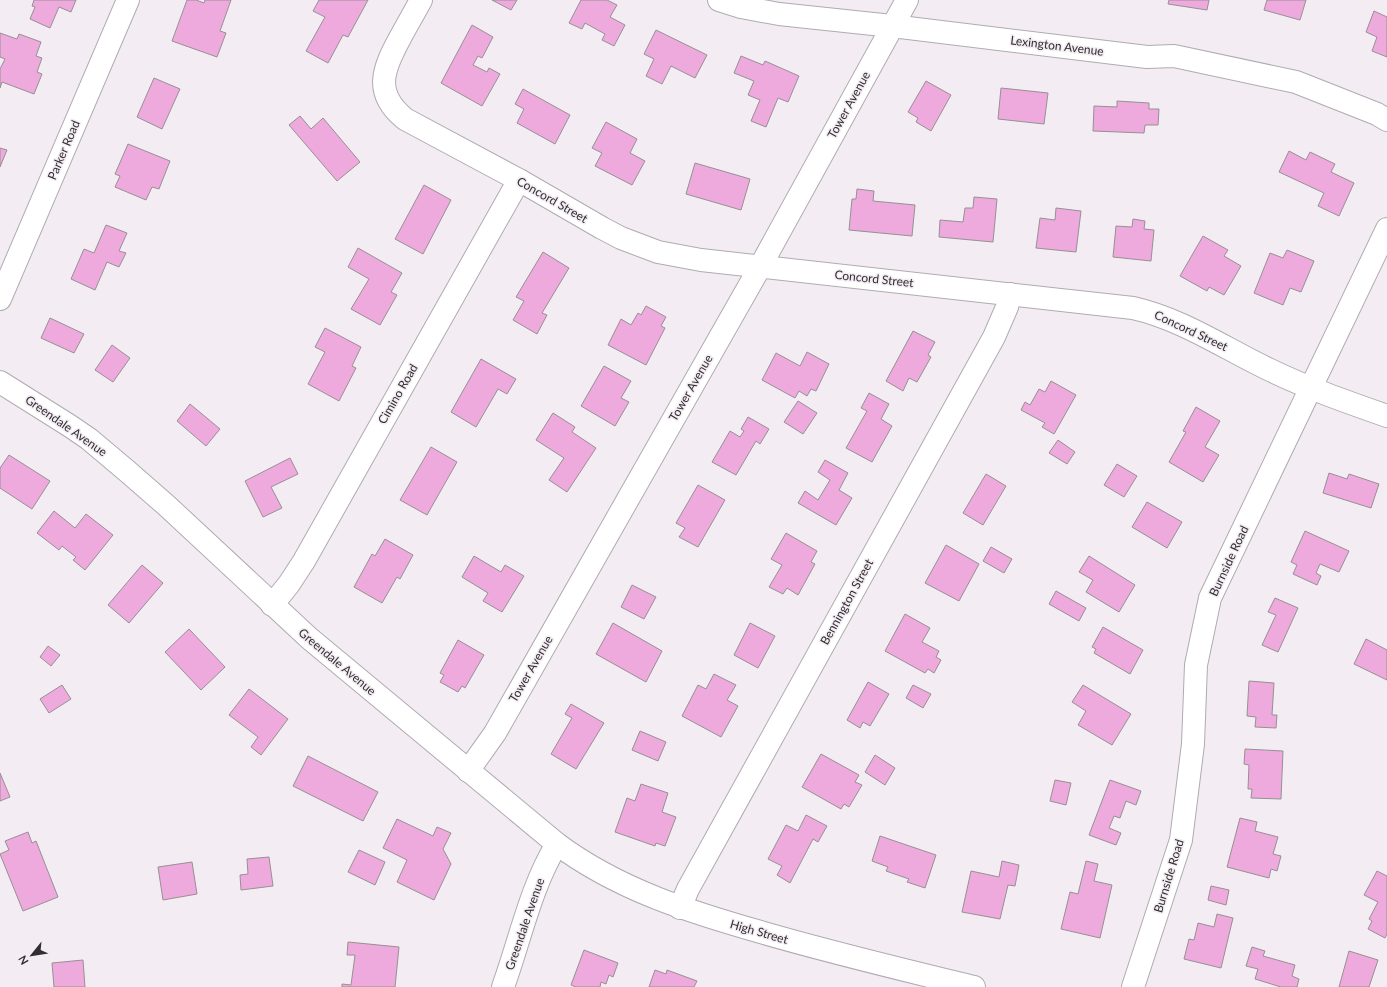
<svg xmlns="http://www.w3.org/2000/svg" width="1387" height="987" font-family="Lato,sans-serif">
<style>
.building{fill:#eeaadc;stroke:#969094}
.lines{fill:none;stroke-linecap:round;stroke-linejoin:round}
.minor-casing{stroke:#b0abb1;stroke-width:24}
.minor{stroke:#fff;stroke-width:22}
.labels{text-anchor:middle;stroke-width:3;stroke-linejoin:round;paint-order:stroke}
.street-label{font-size:12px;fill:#302e30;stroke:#f3edf3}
</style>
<rect width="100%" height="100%" fill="#f3edf3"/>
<g class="building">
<polygon points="34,0 76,0 71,12 59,7 50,28 30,19 35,7 32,6"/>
<polygon points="187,0 196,0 204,3 205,0 231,0 220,31 226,33 217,57 172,41"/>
<polygon points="319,0 368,0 348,37 343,35 328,63 306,51 325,17 313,11"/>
<polygon points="492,0 517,0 511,10"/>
<polygon points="581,0 607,0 617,5 610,17 625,25 614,46 602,40 605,34 585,23 582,29 569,23"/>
<polygon points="1169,0 1209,0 1207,10 1168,4"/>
<polygon points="1267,0 1306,0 1300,20 1264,10"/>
<polygon points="1374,11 1387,17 1387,57 1372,51 1377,37 1366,32"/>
<polygon points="472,25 493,37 482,58 478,56 473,65 487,72 489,68 500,74 482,106 441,83"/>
<polygon points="656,30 707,55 695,78 671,66 662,84 646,76 654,59 644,54"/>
<polygon points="0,33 17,39 19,34 41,42 36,56 42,58 37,72 42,74 34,94 2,82 0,88 0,69 5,59 0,57"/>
<polygon points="741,56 763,65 765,61 799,76 788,102 778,98 766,127 751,121 760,100 748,95 754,81 734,73"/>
<polygon points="154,78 180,89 162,129 137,117"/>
<polygon points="926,81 951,95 931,131 916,122 918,118 908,112"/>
<polygon points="1001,88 1048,93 1044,124 998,119"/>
<polygon points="523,89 570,115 555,144 517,123 524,109 515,104"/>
<polygon points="1117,101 1149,103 1149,109 1159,109 1158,125 1145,125 1144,133 1093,131 1094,106 1117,107"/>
<polygon points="300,116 311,129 323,118 360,162 337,181 289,125"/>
<polygon points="606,122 637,139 630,153 645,161 632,185 595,166 602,153 592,148"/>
<polygon points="128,144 170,161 159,189 152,187 146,200 115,187 120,176 115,174"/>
<polygon points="0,148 7,150 0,167"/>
<polygon points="1289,151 1306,160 1310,152 1335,164 1331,172 1354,183 1339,216 1318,206 1324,193 1279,172"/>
<polygon points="695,163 750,179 741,210 686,194"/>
<polygon points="424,185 451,200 423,254 395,239"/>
<polygon points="857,189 874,191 873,201 915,205 912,236 849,230 852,199 856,199"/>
<polygon points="974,197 997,199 993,242 939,237 940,220 963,222 965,208 973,208"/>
<polygon points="1056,208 1081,211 1076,252 1036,248 1040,218 1055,220"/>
<polygon points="1133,219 1145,221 1144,229 1154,230 1151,261 1113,257 1116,226 1132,227"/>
<polygon points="106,225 127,233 119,251 126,253 119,267 107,262 95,290 71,279 84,249 94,253"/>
<polygon points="1203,236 1228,250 1224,256 1241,266 1224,295 1209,287 1207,291 1180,276"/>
<polygon points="358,248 402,273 391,292 397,295 380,325 351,309 369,279 348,267"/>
<polygon points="1287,250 1314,261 1301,292 1290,288 1283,305 1254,293 1270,253 1283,258"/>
<polygon points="543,252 569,268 542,313 547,315 537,334 513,320 524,301 516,297"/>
<polygon points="646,306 666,317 661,326 665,328 646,365 608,345 621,319 631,325 638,313 641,315"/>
<polygon points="50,318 84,334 74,353 41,338"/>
<polygon points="325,328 361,347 352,366 356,368 339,401 308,384 325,352 315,347"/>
<polygon points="913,331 935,342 928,355 931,357 917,382 909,378 903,391 886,381"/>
<polygon points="112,345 130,358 113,382 95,370"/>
<polygon points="807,352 829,364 816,391 811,389 807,396 799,391 795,398 762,380 776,353 800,366"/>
<polygon points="481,359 516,379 507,394 498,389 476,427 451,412"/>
<polygon points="604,366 631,381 621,398 629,402 615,426 581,406"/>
<polygon points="1051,381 1076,395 1054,434 1042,427 1045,423 1021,410 1025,402 1030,405 1039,389 1045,392"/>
<polygon points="869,393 889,404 881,419 892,426 872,462 846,448 867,411 861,408"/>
<polygon points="798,401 817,413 803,434 784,422"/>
<polygon points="190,404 220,429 206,446 177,421"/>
<polygon points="1196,407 1220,421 1205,447 1219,455 1203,482 1169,462 1186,432 1183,431"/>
<polygon points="553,413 575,427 572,432 596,448 567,492 549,480 564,458 536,440"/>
<polygon points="748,417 769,429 760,444 756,441 736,475 712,462 730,431 740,437 744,431 741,429"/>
<polygon points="1058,440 1075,452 1067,464 1049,453"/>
<polygon points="431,447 457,462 427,515 400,500"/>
<polygon points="9,455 50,481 32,509 0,488 0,468"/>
<polygon points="290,458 298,474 271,487 282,508 263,517 245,481"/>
<polygon points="825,460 848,473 839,490 852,498 836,525 798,503 805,491 818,500 830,480 818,472"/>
<polygon points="1117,464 1137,476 1124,497 1104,485"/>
<polygon points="1329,473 1347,479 1349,474 1379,484 1371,508 1323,493"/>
<polygon points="986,474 1006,486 983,525 963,513"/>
<polygon points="698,485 725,500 698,547 679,537 685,528 676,523"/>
<polygon points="1147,502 1182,522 1167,548 1132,527"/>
<polygon points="54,511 75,528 86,514 113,535 85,570 73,560 76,557 62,546 59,550 37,533"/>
<polygon points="1305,531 1349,551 1339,572 1320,564 1316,573 1321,576 1317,585 1293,574 1297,565 1291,562"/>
<polygon points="786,533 817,551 811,562 815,564 798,595 787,588 783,594 769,587 782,565 771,559"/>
<polygon points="385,539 413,555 400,579 397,577 382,603 354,587 372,554 375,556"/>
<polygon points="946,545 979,564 959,601 925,583"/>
<polygon points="991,547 1012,559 1004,573 983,561"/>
<polygon points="474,556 501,572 505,565 524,576 502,612 483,601 488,593 462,577"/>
<polygon points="1089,556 1135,585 1119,612 1086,592 1093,580 1079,572"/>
<polygon points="142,565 163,583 129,623 108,605"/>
<polygon points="632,585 656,597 644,619 621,607"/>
<polygon points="1056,591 1086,608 1079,621 1049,604"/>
<polygon points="1275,598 1298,608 1278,652 1262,645 1276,615 1268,612"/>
<polygon points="905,614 930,628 922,642 939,651 936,657 941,660 934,673 928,669 925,673 885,651"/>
<polygon points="613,623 662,651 646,682 596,654"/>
<polygon points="750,623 775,636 758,668 734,655"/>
<polygon points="1103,627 1143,650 1130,674 1094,653 1096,649 1092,647"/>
<polygon points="189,629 225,667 201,690 165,652"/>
<polygon points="1366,639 1387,650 1387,680 1354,664"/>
<polygon points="458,640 484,655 465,688 462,686 458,692 440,682 444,675 440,673"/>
<polygon points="48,646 60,655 51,666 40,657"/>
<polygon points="714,674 736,685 727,700 738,706 721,737 682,716 698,685 706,689"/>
<polygon points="1249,681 1274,683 1272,715 1277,715 1276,728 1255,727 1256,717 1247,716"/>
<polygon points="868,682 889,694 870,726 863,722 860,728 847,720"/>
<polygon points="62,685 71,699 49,713 40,699"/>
<polygon points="913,685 931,694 923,708 906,698"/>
<polygon points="1083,685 1131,714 1112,745 1078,725 1086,711 1072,702"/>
<polygon points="249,689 288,719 261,755 251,747 258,737 229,715"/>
<polygon points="571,704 604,723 576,769 551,754 572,718 565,714"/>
<polygon points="640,731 666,742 658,761 632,750"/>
<polygon points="1245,749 1283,751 1281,799 1251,798 1252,789 1248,789 1249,765 1244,764"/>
<polygon points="821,754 859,775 855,782 862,785 849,807 844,804 841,809 802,787"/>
<polygon points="875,755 895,768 885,785 865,772"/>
<polygon points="308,756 378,792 363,821 293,786"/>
<polygon points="0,773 10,797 0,801"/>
<polygon points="1055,780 1071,783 1066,805 1050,801"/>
<polygon points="1110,780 1141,791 1136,805 1126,801 1120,818 1114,816 1109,828 1121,833 1116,845 1089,835"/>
<polygon points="641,784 668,793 662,812 676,817 665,846 656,843 655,846 615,832 627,798 635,801"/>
<polygon points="806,815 827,826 818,842 813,839 790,883 777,875 782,866 768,859 786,825 798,831"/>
<polygon points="1240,818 1257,822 1255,831 1278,837 1273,854 1281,856 1277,871 1271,869 1269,878 1227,867"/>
<polygon points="397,819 433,836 437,827 451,833 443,849 451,864 434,900 397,882 407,860 383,848"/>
<polygon points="28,832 32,843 36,841 58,897 23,911 0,854 9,850 5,841"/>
<polygon points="880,836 936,855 925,888 907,882 909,879 886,871 888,867 872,861"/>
<polygon points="359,850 385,862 375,885 348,872"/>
<polygon points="269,857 273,886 241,890 240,875 248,874 247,859"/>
<polygon points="1002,861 1019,865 1015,886 1008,885 1000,919 962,912 971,871 999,877"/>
<polygon points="1086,861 1098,864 1094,881 1112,885 1100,938 1061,929 1070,892 1078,894"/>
<polygon points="192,862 197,894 163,900 158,867"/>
<polygon points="1377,871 1387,876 1387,934 1385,938 1368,929 1372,921 1369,919 1378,902 1364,895"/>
<polygon points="1211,886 1229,890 1226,905 1208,900"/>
<polygon points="1217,914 1233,918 1221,968 1184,959 1189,939 1194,940 1198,923 1214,927"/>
<polygon points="348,942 399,947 395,987 342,987 342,984 351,985 355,955 347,955"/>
<polygon points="1252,947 1265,951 1263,956 1295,965 1292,976 1299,979 1297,987 1281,987 1255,979 1258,969 1246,966"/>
<polygon points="584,950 618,963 613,977 609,975 606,984 601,982 600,987 576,987 571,985"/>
<polygon points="1349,951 1378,960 1369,987 1339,987"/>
<polygon points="83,960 85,987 54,987 52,963"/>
<polygon points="655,970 666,974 667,970 697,981 694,987 649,987"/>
</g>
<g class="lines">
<defs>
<g id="minor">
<path d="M421,0C414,13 407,25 400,38C383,69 373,93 405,119L519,180L602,228L621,238L658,252L701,260L1133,308C1182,319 1224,348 1268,369C1307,388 1347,402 1387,416"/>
<polyline points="719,0 741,7 779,14 892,26 1147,57 1174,56 1296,82 1377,114 1387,120"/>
<polyline points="0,299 128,0"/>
<path d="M0,382L70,426L89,439L127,471L166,505L309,638L557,844C619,890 690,912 764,933C833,953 904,970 974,987"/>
<polyline points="272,605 289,584 304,561 519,180"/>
<polyline points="468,771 495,733 760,267 907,0"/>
<polyline points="680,908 688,889 994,337 1007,307 1010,294"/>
<path d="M503,987C520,940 531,886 557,844"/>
<polyline points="1133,987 1181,840 1193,744 1196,665 1210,598 1387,229"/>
</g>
</defs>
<use href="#minor" class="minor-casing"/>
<use href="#minor" class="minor"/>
</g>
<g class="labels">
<g class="street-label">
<text transform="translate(1057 46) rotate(7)" y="4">Lexington Avenue</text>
<text transform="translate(849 105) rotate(-61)" y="4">Tower Avenue</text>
<text transform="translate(64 150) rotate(-67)" y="4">Parker Road</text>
<text transform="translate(552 200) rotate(30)" y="4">Concord Street</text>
<text transform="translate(874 279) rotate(6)" y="4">Concord Street</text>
<text transform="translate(1191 331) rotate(25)" y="4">Concord Street</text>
<text transform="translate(691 388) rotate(-60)" y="4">Tower Avenue</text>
<text transform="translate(398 394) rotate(-60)" y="4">Cimino Road</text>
<text transform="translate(66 426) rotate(35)" y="4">Greendale Avenue</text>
<text transform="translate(1229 561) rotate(-65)" y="4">Burnside Road</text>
<text transform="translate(847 602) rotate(-61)" y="4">Bennington Street</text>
<text transform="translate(337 662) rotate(40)" y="4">Greendale Avenue</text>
<text transform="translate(531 669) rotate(-60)" y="4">Tower Avenue</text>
<text transform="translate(1169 876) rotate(-73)" y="4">Burnside Road</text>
<text transform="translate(525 924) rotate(-71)" y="4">Greendale Avenue</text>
<text transform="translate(759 932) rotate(16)" y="4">High Street</text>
</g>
</g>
<g transform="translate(32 955) rotate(240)" stroke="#f3edf3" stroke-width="3" paint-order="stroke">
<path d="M0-3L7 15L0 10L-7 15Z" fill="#302e30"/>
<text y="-6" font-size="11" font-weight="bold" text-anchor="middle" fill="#302e30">N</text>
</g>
</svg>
